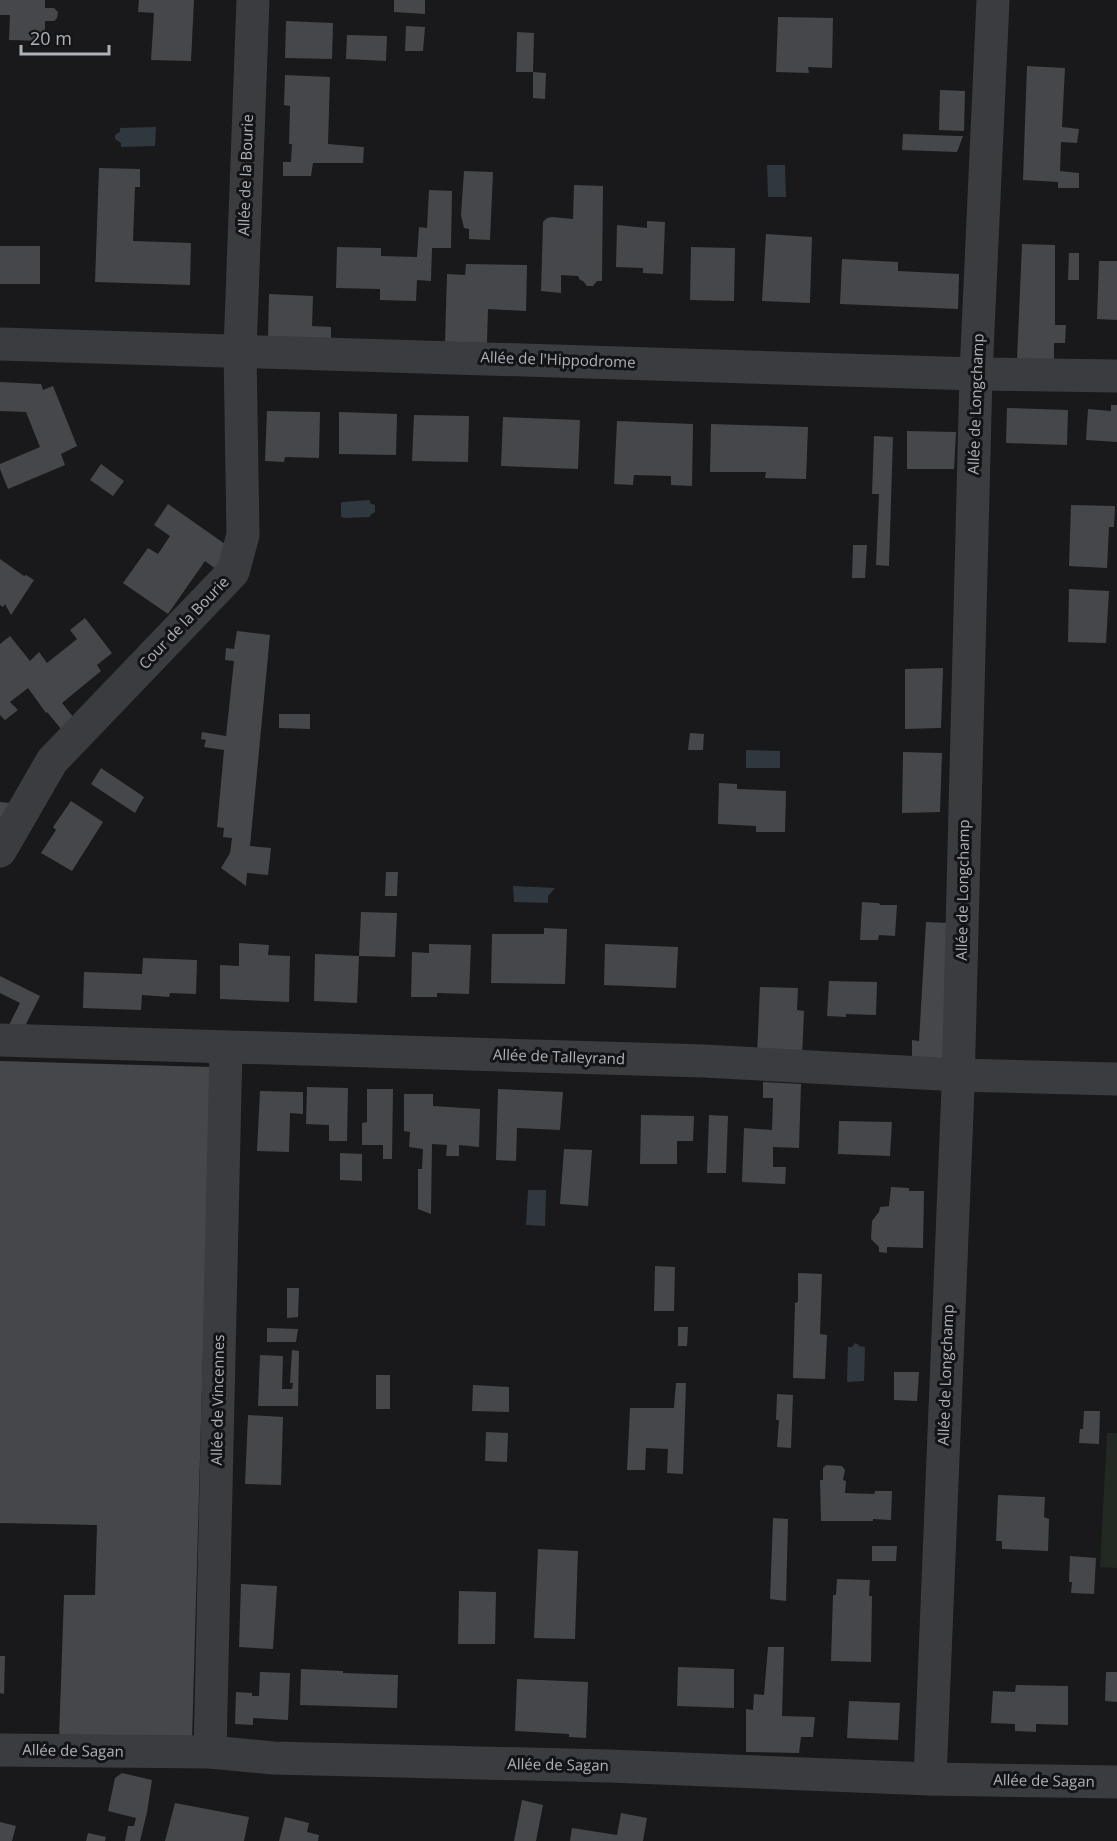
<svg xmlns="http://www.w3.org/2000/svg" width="1117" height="1841" font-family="'Open Sans',sans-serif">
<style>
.green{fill:#212922}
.water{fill:#30383f}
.building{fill:#46474b}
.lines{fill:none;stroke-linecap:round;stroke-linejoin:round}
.minor{stroke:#3b3c40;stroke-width:33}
.labels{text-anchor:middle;stroke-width:6;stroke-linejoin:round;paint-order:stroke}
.street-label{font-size:15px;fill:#adb1ba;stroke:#141416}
</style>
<rect width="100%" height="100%" fill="#19191b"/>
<polygon class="green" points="1107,1433 1117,1433 1117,1568 1100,1567"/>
<g class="water">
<polygon points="156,127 155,146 121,147 121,143 115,139 115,135 120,132 120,128"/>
<polygon points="767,165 785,165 786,197 768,197"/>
<polygon points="370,500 370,503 375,505 375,512 370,515 370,517 344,518 341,517 341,503 343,502"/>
<polygon points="746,750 780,751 780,768 746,768"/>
<polygon points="513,886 555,888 548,896 548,903 514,902"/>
<polygon points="528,1190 546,1190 545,1226 526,1225"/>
<polygon points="855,1343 859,1345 859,1346 865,1347 864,1381 847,1382 848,1347 852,1347"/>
</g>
<g class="building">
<polygon points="0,0 45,0 45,8 54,8 58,12 57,18 54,21 45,21 45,41 9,40 10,15 0,15"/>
<polygon points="139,0 194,0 191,61 151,60 154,13 138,12"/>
<polygon points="394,0 425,0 425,14 394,12"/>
<polygon points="778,17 833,18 832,68 808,67 809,73 776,72"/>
<polygon points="286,21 333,23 332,59 285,58"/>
<polygon points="406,26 425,27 423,51 405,51"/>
<polygon points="517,32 534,33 533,72 516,72"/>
<polygon points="347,35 387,36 386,61 346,59"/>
<polygon points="1027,66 1065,68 1062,127 1079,129 1077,143 1061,142 1060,171 1079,173 1079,188 1058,188 1058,182 1023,180"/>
<polygon points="533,72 546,73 545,99 533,98"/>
<polygon points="285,75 330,77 328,144 364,147 363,163 313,163 311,176 283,176 283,162 291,162 292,144 289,144 290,106 284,105"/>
<polygon points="940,90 965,91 964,131 939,130"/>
<polygon points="903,134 958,136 963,136 957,152 902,150"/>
<polygon points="99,168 140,169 140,187 135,187 133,241 191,243 190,285 95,282"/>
<polygon points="464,171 493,172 490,240 469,239 469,229 464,228 461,215"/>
<polygon points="574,185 603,186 602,281 597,281 593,286 587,286 583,281 580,280 578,276 561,275 561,293 541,291 543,222 547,218 552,217 573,219"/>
<polygon points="429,190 452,191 451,248 432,248 431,281 417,280 416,301 380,300 380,289 336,288 337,247 381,248 381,256 417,257 419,227 427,228"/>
<polygon points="647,221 665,222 663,274 643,273 643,268 616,267 617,225 647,228"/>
<polygon points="766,234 812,237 810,303 762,301"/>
<polygon points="1022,244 1055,245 1055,325 1066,325 1065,343 1054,343 1054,361 1017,360"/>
<rect x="0" y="246" width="40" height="38"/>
<polygon points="691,247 735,248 734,301 690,300"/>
<polygon points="1069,253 1079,253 1079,280 1068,280"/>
<polygon points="842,259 898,262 898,271 959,274 958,309 840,304"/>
<polygon points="1099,261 1117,261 1117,320 1097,319"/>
<polygon points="466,264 527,265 526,311 488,309 487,343 445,342 447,274 465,275"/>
<polygon points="269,294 313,296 312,326 331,327 331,340 268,338"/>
<polygon points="0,382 41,384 43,390 53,386 77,446 61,454 65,465 8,489 0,469 0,464 40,447 26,412 0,411"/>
<polygon points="1111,405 1117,405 1117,442 1086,440 1088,409 1111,411"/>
<polygon points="1007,408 1068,410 1067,445 1006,443"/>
<polygon points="267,411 320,412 319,458 285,457 284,462 265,461"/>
<polygon points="339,412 397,414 396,455 339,454"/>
<polygon points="414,415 469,416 468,462 412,461"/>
<polygon points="503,417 580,420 578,469 501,466"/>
<polygon points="617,421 693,424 692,486 671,485 671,476 634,475 633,485 614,484"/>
<polygon points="711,424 808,427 806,479 765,478 766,472 710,472"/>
<polygon points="907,431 956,432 954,469 907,469"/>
<polygon points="874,436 893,437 889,566 876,565 879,494 872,494"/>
<polygon points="101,464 124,481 113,496 90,480"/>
<polygon points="168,504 235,551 220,572 205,561 168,614 123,583 148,548 158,554 170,536 154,525"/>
<polygon points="1071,505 1115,506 1114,527 1109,527 1107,568 1069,566"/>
<polygon points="853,545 867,545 865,578 852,578"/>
<polygon points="0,559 24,576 26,575 34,580 11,615 5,604 3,607 0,605"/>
<polygon points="1069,589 1109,591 1106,643 1068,642"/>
<polygon points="85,618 112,653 97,665 101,671 62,703 74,718 62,730 47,712 46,713 28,688 10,702 18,710 5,720 0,715 0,644 10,636 30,661 39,652 47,663 77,639 70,630"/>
<polygon points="237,631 270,635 250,846 271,848 268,875 247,873 246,886 221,868 230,853 232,838 223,837 224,828 217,827 224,750 204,747 206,740 201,739 202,732 226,736 234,661 225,660 226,648 234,649"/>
<polygon points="943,668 941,728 905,729 905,669"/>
<polygon points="279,714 310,714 310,729 279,728"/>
<polygon points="690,733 704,734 703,750 688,750"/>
<polygon points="903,752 942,753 940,812 902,813"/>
<polygon points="101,768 144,797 135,813 91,784"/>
<polygon points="719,783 737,784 737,789 786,791 785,832 756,832 756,826 718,824"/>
<polygon points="71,801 103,822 72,871 41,853 56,830 53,827"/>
<polygon points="0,802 11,803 0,820"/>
<polygon points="386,872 398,872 397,896 385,896"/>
<polygon points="862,902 879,903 880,905 897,905 895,936 879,935 878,940 860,940"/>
<polygon points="361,912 397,913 395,957 359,956"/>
<polygon points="926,922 949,923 943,1061 912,1059 912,1040 919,1041"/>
<polygon points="544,928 567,929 565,984 491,983 492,934 544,934"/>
<polygon points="239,943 269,945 268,955 290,956 289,1002 220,999 220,965 239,966"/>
<polygon points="429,944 471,945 469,994 437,993 437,997 411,997 412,952 429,953"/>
<polygon points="605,944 678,947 676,988 604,985"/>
<polygon points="315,954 359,956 357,1003 314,1001"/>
<polygon points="143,958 197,960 196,994 170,993 169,997 142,995 141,1010 83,1008 84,972 142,974"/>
<polygon points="0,976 40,996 21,1034 5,1033 20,1003 0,993"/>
<polygon points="829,981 877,982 876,1015 846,1014 846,1017 827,1016"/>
<polygon points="760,987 798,988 797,1010 804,1011 802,1058 757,1056"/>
<polygon points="0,1061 211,1067 192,1742 59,1739 64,1595 95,1595 97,1525 0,1523"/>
<polygon points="763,1082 801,1084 799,1148 773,1147 773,1167 786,1167 785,1184 742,1182 744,1128 772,1130 773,1098 763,1098"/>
<polygon points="307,1087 348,1088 347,1141 329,1141 329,1125 306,1124"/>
<polygon points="367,1089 393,1089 392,1159 383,1159 383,1145 362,1145 362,1123 367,1122"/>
<polygon points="498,1089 563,1092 560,1130 517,1128 516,1161 496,1160"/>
<polygon points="260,1091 303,1092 303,1114 290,1113 289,1152 257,1151"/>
<polygon points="404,1094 433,1094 433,1106 480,1109 479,1147 459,1145 459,1156 446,1156 447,1145 432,1144 431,1214 418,1209 418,1169 422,1169 423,1149 409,1147 410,1132 404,1131"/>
<polygon points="641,1115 694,1116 693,1141 677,1141 677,1164 640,1164"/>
<polygon points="709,1115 728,1116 726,1173 707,1173"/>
<polygon points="839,1121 892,1122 890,1156 838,1154"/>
<polygon points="564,1149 592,1150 588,1206 560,1204"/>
<polygon points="340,1153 362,1154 362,1181 340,1180"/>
<polygon points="891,1187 909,1188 909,1191 924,1191 923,1248 887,1247 887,1253 879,1252 879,1247 871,1239 872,1221 879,1212 880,1207 889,1206"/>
<polygon points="655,1266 675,1267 674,1311 654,1311"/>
<polygon points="798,1273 822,1274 820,1334 827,1335 825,1379 793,1378 795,1303 798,1302"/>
<polygon points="287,1288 299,1288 298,1317 287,1318"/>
<polygon points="678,1327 688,1327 687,1346 678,1346"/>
<polygon points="267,1328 298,1329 296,1342 267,1342"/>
<polygon points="292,1350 299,1351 298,1406 258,1406 260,1355 283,1356 282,1389 292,1389 293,1383 290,1383"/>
<polygon points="894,1372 919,1372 917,1401 894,1400"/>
<rect x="376" y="1375" width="14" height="34"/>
<polygon points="676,1383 686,1383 683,1474 667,1473 668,1449 646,1448 645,1470 627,1470 630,1408 674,1408"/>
<polygon points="473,1385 509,1387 509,1412 472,1411"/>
<polygon points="777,1394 793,1395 791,1448 777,1447 779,1420 776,1420"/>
<polygon points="1084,1411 1100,1411 1099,1444 1079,1443 1080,1429 1083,1429"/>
<polygon points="248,1415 283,1417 281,1485 245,1484"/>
<polygon points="486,1432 508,1433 507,1462 485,1461"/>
<polygon points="826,1465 842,1466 845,1470 843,1480 846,1481 845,1493 874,1494 875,1491 892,1491 891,1520 873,1519 873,1521 821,1521 820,1480 823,1480 823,1468"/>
<polygon points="998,1495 1045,1497 1044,1517 1049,1519 1048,1551 1002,1549 1002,1541 996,1541"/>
<polygon points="773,1518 788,1519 786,1601 770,1599"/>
<polygon points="872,1546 897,1546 896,1561 872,1561"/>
<polygon points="538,1549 578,1551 575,1639 534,1638"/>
<polygon points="1070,1556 1096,1558 1094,1594 1071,1593 1072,1582 1069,1582"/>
<polygon points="837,1579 870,1580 869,1596 872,1596 871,1662 831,1661 833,1595 836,1595"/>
<polygon points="241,1584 277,1586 273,1649 239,1647"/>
<polygon points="459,1591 496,1592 495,1644 458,1644"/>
<polygon points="768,1647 784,1647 782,1716 815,1717 813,1737 801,1737 799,1753 746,1752 746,1709 753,1710 754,1694 764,1695"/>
<polygon points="0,1656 5,1656 4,1694 0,1693"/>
<polygon points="678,1667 734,1669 734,1708 677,1706"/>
<polygon points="301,1669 343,1671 343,1673 398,1675 397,1708 300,1705"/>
<polygon points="260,1672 290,1673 288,1720 253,1718 253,1725 235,1724 236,1692 252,1693 252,1696 259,1696"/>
<polygon points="1106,1672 1117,1672 1117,1702 1105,1701"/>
<polygon points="517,1679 588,1682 586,1738 569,1737 569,1734 515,1731"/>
<polygon points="1016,1685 1068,1686 1068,1725 1036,1724 1036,1732 1015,1731 1015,1724 991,1723 993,1691 1015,1692"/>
<polygon points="849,1701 900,1703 898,1740 847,1738"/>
<polygon points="122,1773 152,1780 147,1812 140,1841 125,1841 128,1826 134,1826 136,1818 108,1811 115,1778"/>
<polygon points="522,1800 543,1805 536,1841 514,1841"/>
<polygon points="175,1803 249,1817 244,1841 165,1841"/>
<polygon points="621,1813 647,1818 643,1841 570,1841 572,1828 617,1835"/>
<polygon points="285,1817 309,1823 307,1832 319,1835 318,1841 279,1841"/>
<polygon points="0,1822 16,1826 12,1841 0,1841"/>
<polygon points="88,1833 106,1837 105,1841 86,1841"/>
</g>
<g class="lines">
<g class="minor">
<polyline points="0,344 976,374 1117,376"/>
<polyline points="0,851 52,761 233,572 243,535 240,350 253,0"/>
<polyline points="0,1040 704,1061 958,1075 1117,1079"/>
<polyline points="0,1750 210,1752 273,1758 609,1766 930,1779 1117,1782"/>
<polyline points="210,1752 226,1047"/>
<polyline points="930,1779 958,1088 976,374 993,0"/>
</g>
</g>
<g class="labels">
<g class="street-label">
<text transform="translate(246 175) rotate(-88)" y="5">Allée de la Bourie</text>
<text transform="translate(558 360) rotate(2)" y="5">Allée de l'Hippodrome</text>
<text transform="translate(976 404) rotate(-88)" y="5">Allée de Longchamp</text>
<text transform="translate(184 623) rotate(-46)" y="5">Cour de la Bourie</text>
<text transform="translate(963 890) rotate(-89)" y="5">Allée de Longchamp</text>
<text transform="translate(559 1057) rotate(2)" y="5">Allée de Talleyrand</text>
<text transform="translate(946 1375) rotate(-88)" y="5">Allée de Longchamp</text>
<text transform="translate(218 1400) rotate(-89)" y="5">Allée de Vincennes</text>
<text transform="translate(73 1751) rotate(1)" y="5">Allée de Sagan</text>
<text transform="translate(558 1765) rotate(1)" y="5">Allée de Sagan</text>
<text transform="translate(1044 1781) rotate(1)" y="5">Allée de Sagan</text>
</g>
</g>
<path d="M21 45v9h88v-9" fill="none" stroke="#adb1ba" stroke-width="3"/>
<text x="30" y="45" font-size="18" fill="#adb1ba" stroke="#141416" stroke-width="4.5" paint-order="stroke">20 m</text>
</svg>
